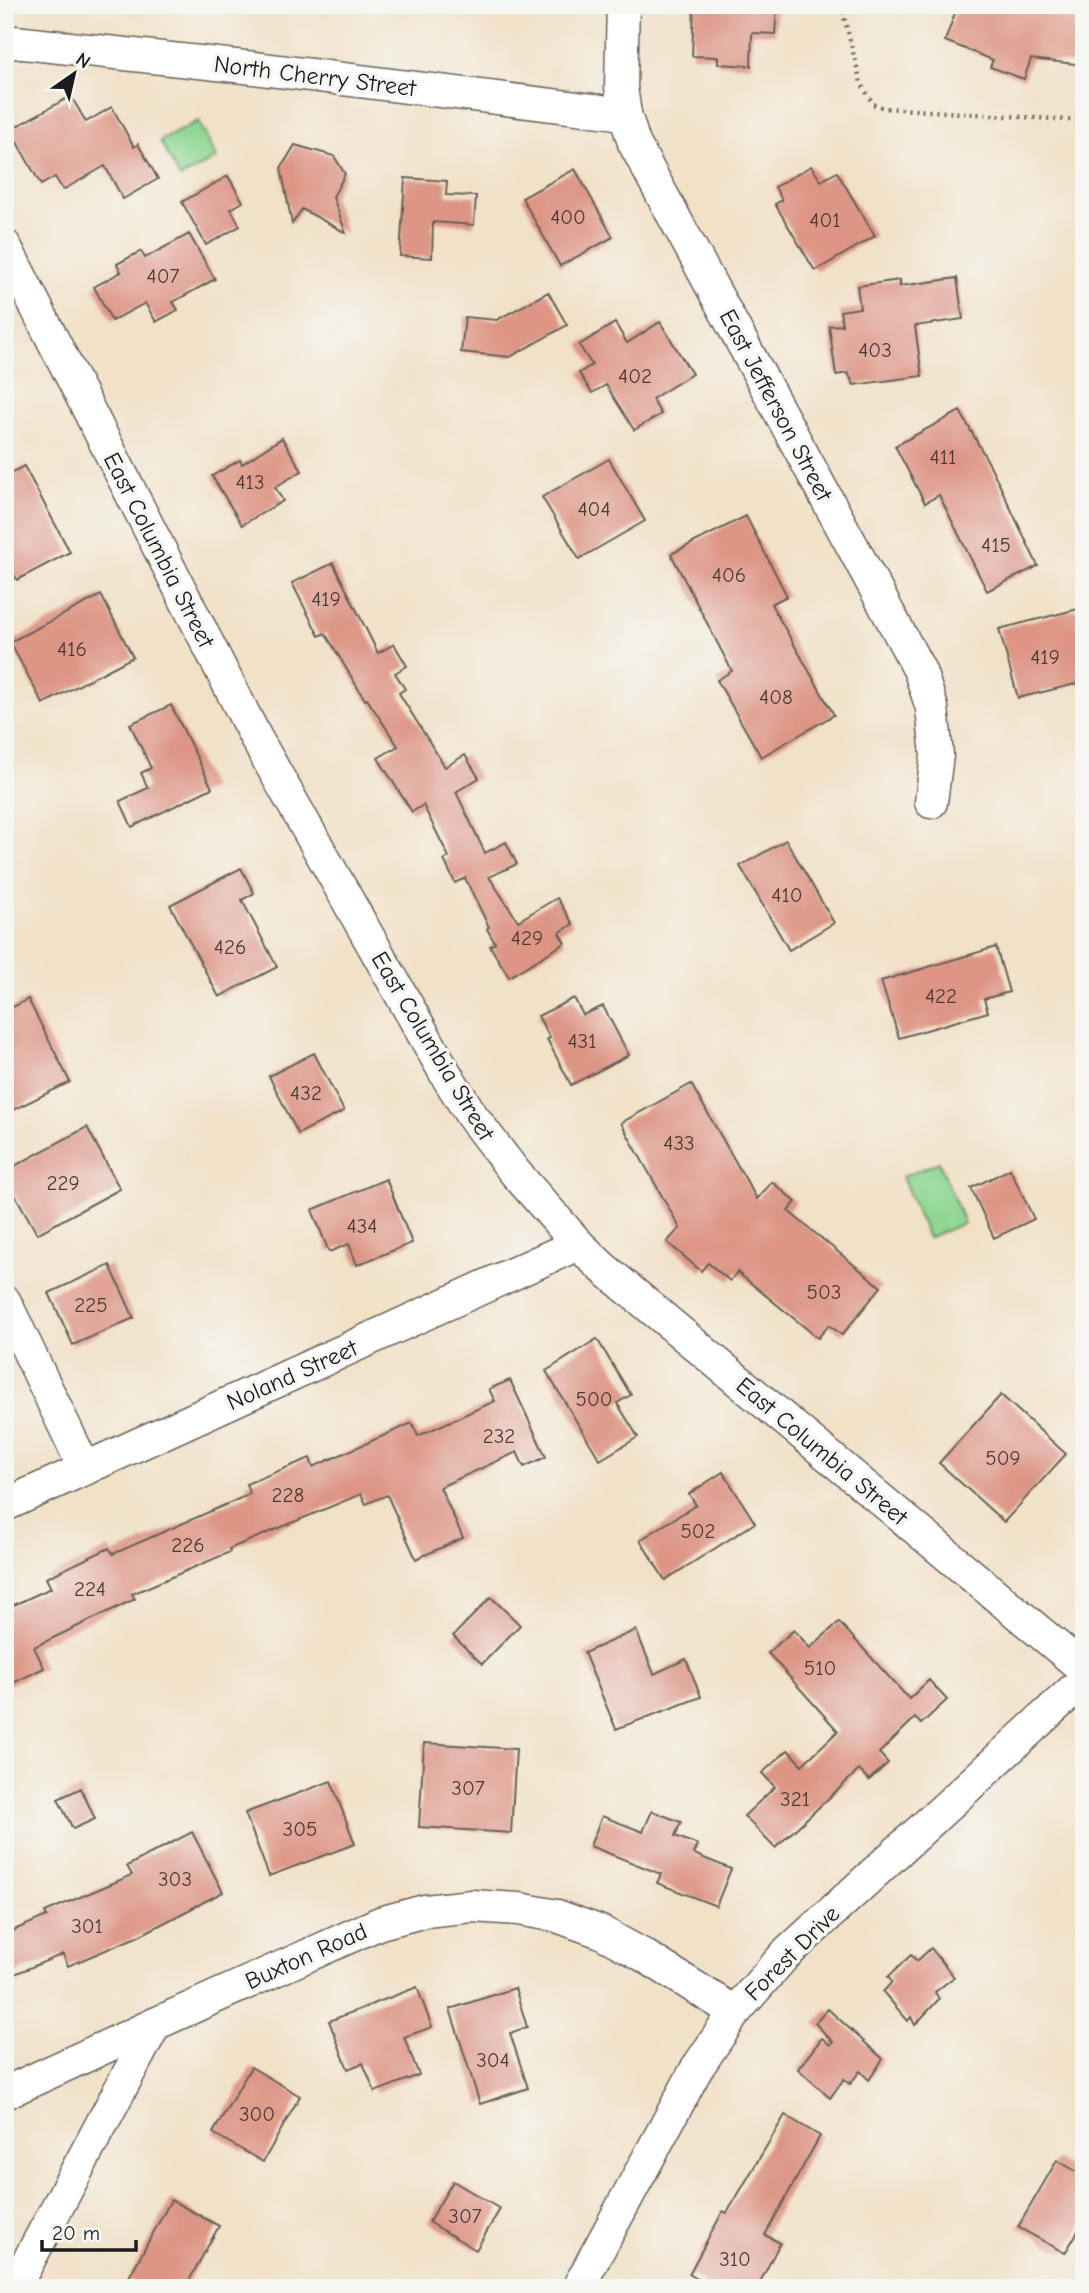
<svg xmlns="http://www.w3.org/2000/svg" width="1089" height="2293" font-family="'Comic Neue',sans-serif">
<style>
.pitch{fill:#8ed691;stroke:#557956;stroke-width:2}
.building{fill:#dd9686}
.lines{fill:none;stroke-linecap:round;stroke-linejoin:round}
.minor-casing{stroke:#676158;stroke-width:35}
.path{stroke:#676158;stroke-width:4.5;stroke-dasharray:2 5;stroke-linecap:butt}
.minor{stroke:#fff;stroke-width:32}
.labels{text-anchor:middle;stroke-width:7;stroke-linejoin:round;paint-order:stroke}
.number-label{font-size:21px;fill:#4c3a36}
.street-label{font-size:24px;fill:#1c1c1c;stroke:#f6f6f2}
</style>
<rect width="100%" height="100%" fill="#f6f6f2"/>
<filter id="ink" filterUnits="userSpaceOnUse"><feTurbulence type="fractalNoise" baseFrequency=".0143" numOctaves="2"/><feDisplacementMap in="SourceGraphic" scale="14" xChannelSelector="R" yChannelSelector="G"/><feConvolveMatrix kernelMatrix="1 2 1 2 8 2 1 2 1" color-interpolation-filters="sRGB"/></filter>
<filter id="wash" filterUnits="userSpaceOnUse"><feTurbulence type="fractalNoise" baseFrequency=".00686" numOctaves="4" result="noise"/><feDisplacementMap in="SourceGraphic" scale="28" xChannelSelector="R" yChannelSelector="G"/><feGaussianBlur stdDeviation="1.57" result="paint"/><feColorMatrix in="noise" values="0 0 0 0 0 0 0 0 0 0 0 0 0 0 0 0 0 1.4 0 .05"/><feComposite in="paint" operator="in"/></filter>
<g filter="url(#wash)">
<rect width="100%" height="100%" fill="#f1e1c7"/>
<g class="pitch">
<polygon points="198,121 217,158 180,178 160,141"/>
<polygon points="939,1162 964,1223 928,1238 902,1177"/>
</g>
<g id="blocks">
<g class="building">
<polygon points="694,5 777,5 775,34 752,33 751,66 718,64 718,57 692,56"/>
<polygon points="958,5 1084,5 1084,65 1031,59 1024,79 990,67 993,60 945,41"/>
<polygon points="71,96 86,122 112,107 134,147 138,144 158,179 123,199 105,166 63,190 55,177 41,185 10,130"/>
<polygon points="295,145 334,156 345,174 333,197 346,233 302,209 292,224 281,168"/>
<polygon points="811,166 821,181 837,172 875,236 815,271 775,204 782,200 775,187"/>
<polygon points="575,169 613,237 560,266 522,198"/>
<polygon points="228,176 243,202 231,209 240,226 206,245 182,202"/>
<polygon points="405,178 447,181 446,195 476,196 474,225 433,222 432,258 400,256"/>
<polygon points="189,234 215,279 173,302 178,310 156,322 145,303 112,321 94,287 121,272 117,264 141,251 145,258"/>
<polygon points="957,278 963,319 915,326 922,376 854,385 848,373 836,375 829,326 842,325 840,311 860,308 857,286 900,280 900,286"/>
<polygon points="548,292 567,325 510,357 461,352 465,317 497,320"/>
<polygon points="660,322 692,374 652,399 661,414 634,430 606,385 592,393 579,373 592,365 579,345 615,323 627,343"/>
<polygon points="960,411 991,467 1038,566 987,591 939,495 925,503 895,446"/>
<polygon points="282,438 302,471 275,487 283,501 242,525 212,476 240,460 242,464"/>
<polygon points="609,459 645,521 579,559 542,497"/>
<polygon points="24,466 70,552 17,580 5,558 5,476"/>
<polygon points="746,516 787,596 771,604 834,715 761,757 717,680 732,671 671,554"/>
<polygon points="333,563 378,653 394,644 407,666 395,673 405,689 399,693 445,767 465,755 479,778 456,792 485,853 506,842 517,864 489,877 518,921 557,898 573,924 559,933 565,943 509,977 490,946 495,943 487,929 489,927 465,878 455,883 444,860 449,857 423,805 412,812 378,758 398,746 367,699 365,700 325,633 319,636 292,583"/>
<polygon points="101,595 133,657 43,704 10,642"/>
<polygon points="1078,609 1084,632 1084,682 1018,698 999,629"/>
<polygon points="171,705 212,788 132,827 120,801 148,788 141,773 151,768 130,724"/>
<polygon points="786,840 834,923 789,950 740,866"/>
<polygon points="241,868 254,893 242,900 277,967 219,997 170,905"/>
<polygon points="996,947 1009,992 984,999 988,1012 899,1038 881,981"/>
<polygon points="574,998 583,1015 603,1006 629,1055 571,1085 547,1039 550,1038 538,1016"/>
<polygon points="28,999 70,1082 5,1114 5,1011"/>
<polygon points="314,1053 344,1111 298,1134 269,1076"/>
<polygon points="691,1084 757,1199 772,1182 796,1202 788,1211 881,1287 842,1335 829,1325 818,1338 737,1272 730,1281 708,1263 701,1271 667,1242 680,1228 621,1123"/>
<polygon points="87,1127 120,1189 37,1234 5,1177 5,1171"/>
<polygon points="1010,1169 1034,1219 994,1238 971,1188"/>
<polygon points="386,1179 412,1243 357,1265 349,1244 329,1252 312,1210"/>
<polygon points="110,1265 134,1318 73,1345 49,1293"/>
<polygon points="597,1339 631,1395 617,1403 638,1437 600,1460 546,1371"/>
<polygon points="510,1380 546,1457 524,1467 517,1452 440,1487 463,1538 416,1559 387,1495 366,1504 361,1494 229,1549 230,1552 132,1594 135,1599 34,1647 44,1668 5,1687 5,1609 51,1588 46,1578 109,1548 113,1554 250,1494 246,1484 310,1458 313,1467 412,1423 418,1436 495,1401 489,1389"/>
<polygon points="1001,1395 1066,1454 1004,1522 939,1463"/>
<polygon points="723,1472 755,1523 665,1580 640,1540 696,1505 689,1494"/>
<polygon points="491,1597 520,1625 482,1664 453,1636"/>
<polygon points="839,1622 909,1699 929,1680 947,1700 921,1724 915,1718 879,1753 888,1763 869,1780 859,1770 775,1848 744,1816 775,1787 762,1773 788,1750 802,1765 838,1731 768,1653 794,1630 810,1648"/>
<polygon points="636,1630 654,1674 686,1659 701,1697 616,1729 584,1653"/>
<polygon points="424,1743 516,1749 511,1833 419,1827"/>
<polygon points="331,1781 355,1844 269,1876 245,1813"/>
<polygon points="81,1788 95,1819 73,1829 58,1799"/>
<polygon points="652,1811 681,1822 675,1836 698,1845 694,1854 731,1869 716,1906 657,1883 661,1874 590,1846 602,1816 643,1832"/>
<polygon points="192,1832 223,1892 139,1936 68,1966 63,1954 5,1978 5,1934 47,1916 45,1912 132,1875 127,1866"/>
<polygon points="931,1948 954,1977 935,1992 939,1999 915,2025 911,2017 908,2021 883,1992 892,1982 888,1977 911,1955 917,1961"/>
<polygon points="417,1987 432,2027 404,2037 419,2075 375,2092 363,2063 348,2069 329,2021"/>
<polygon points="515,1988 527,2027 510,2033 528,2088 480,2104 450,2009"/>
<polygon points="828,2009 883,2059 869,2080 860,2071 850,2084 844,2079 830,2098 798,2069 822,2038 830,2045 833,2042 815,2023"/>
<polygon points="251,2067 300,2096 263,2162 213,2133"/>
<polygon points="785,2115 820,2136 765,2235 780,2243 757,2288 712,2288 689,2274 723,2211 727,2213"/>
<polygon points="1057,2160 1084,2176 1084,2221 1065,2253 1018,2227"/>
<polygon points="453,2181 500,2209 476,2250 429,2222"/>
<polygon points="171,2200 219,2226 185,2288 143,2288 128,2279"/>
</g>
</g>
</g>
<g filter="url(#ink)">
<use href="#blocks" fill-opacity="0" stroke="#676158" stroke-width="2"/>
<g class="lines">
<defs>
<g id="minor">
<polyline points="623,5 621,87 625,114 634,143 920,671 932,708 937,755 931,802"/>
<polyline points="5,41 254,68 625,114"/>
<polyline points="5,246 256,738 447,1076 472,1116 513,1170 578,1244 602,1267 1084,1669"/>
<polyline points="5,1302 85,1469"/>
<polyline points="5,1505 578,1244"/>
<polyline points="5,2093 155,2024"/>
<polyline points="14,2288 155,2024 380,1923 425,1911 472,1906 519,1909 557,1916 601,1932 643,1955 735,2012"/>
<polyline points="578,2288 697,2068 735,2012 784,1956 1084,1680"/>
</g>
</defs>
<use href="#minor" class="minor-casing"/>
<polyline class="path" points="841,5 861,83 873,104 884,108 1084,121"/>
<use href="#minor" class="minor"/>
</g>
</g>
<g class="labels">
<g class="number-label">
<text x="568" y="224">400</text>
<text x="825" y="227">401</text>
<text x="163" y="283">407</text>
<text x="875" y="357">403</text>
<text x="635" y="383">402</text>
<text x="943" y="464">411</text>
<text x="250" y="489">413</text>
<text x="594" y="516">404</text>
<text x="996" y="552">415</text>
<text x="729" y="582">406</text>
<text x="326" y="606">419</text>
<text x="72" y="656">416</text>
<text x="1045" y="664">419</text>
<text x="776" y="704">408</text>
<text x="787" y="902">410</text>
<text x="527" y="945">429</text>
<text x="230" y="954">426</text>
<text x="941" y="1003">422</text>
<text x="582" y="1048">431</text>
<text x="306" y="1100">432</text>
<text x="679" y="1150">433</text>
<text x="63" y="1190">229</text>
<text x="362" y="1233">434</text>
<text x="824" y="1299">503</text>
<text x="91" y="1312">225</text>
<text x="594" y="1406">500</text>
<text x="499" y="1443">232</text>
<text x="1003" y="1465">509</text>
<text x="288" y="1502">228</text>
<text x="698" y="1538">502</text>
<text x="188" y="1552">226</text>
<text x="90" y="1596">224</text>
<text x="820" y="1675">510</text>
<text x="468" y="1795">307</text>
<text x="795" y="1806">321</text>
<text x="300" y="1836">305</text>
<text x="175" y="1886">303</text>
<text x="87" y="1933">301</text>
<text x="493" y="2067">304</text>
<text x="257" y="2121">300</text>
<text x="465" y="2223">307</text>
<text x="735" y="2266">310</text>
</g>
<g class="street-label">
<text transform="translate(315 76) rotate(7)" y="8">North Cherry Street</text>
<text transform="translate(776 405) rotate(62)" y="8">East Jefferson Street</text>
<text transform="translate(159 550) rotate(63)" y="8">East Columbia Street</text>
<text transform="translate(433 1046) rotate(59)" y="8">East Columbia Street</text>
<text transform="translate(292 1375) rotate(-24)" y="8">Noland Street</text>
<text transform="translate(822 1451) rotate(40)" y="8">East Columbia Street</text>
<text transform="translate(792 1953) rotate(-45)" y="8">Forest Drive</text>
<text transform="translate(306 1956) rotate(-24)" y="8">Buxton Road</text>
</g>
</g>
<rect width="1089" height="2293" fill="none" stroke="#f6f6f2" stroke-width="28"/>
<g transform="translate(74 74) rotate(34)" stroke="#f6f6f2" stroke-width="5" paint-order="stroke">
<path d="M0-5L12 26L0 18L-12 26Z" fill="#1c1c1c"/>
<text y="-10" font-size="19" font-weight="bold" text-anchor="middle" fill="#1c1c1c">N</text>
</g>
<path d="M42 2240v10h94v-10" fill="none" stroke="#1c1c1c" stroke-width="3.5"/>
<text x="52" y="2240" font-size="21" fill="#1c1c1c" stroke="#f6f6f2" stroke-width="5" paint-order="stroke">20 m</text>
</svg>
